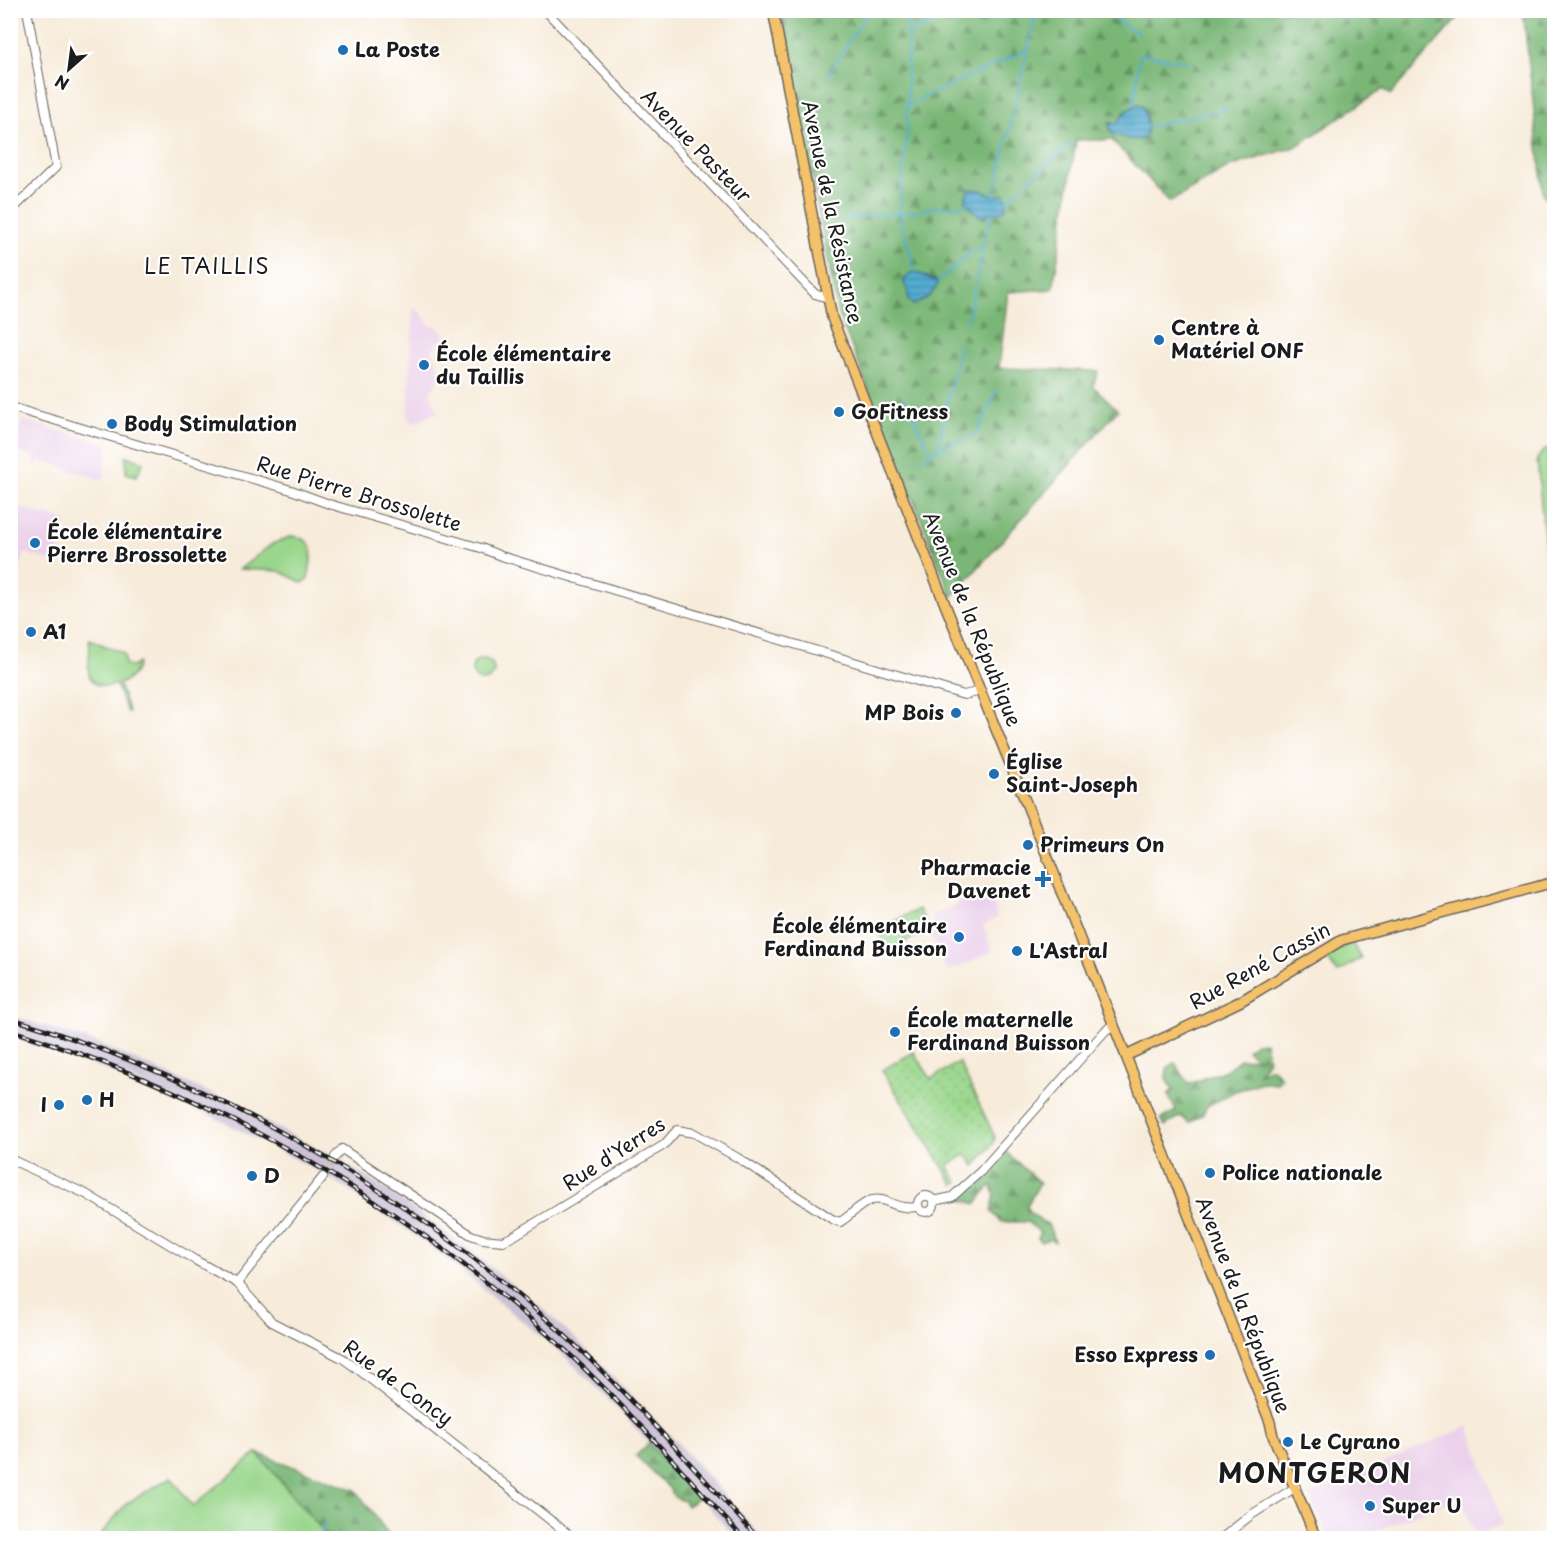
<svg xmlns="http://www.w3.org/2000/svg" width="1565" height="1549" font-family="'Playpen Sans',sans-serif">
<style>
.built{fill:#ebd1eb}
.industrial{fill:#cbbfd5}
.grass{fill:#99d68b;stroke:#5a7954;stroke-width:1.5}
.forest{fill:url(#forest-firs);stroke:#4b6a4a;stroke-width:1.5}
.park{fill:url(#park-dots);stroke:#5a7954;stroke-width:1.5}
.water{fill:url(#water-rules);stroke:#386476;stroke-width:1.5}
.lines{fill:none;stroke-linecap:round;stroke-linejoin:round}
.stream{stroke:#53abd0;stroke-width:2}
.minor-tunnel{stroke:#cbc2b3;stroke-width:8;stroke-dasharray:8 4;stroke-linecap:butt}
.minor-casing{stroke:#69645e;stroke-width:10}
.major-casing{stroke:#69645e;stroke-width:12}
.minor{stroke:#fff;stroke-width:8}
.major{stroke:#f4c26a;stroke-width:9}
.rail-casing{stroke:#1c1c1c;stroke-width:4.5}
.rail{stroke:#fff;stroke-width:2;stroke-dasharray:7;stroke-linecap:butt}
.poi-dot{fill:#1f6fb2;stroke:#fff;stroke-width:2}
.labels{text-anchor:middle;stroke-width:4.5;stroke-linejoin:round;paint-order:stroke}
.poi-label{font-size:20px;font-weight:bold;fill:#1c1c1c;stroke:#fff;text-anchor:start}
.street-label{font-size:20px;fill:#1c1c1c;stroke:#fff}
.neighbourhood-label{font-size:21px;letter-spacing:1.5px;fill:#1c1c1c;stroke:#fff}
.district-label{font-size:26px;font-weight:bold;letter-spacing:1.5px;fill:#1c1c1c;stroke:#fff}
</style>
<defs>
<pattern id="forest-firs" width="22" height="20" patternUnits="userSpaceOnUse" patternTransform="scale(1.5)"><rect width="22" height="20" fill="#7ab777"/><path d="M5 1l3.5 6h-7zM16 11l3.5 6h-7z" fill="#639461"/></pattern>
<pattern id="park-dots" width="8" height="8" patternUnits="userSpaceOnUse" patternTransform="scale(1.5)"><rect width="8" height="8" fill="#99d68b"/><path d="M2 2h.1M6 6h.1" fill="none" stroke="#83b777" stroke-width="1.8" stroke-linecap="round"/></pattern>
<pattern id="water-rules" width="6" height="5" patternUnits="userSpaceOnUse" patternTransform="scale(1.5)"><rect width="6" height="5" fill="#53abd0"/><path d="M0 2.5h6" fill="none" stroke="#448aa8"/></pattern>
</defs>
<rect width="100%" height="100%" fill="#fff"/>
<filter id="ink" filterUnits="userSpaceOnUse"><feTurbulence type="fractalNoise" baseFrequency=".0167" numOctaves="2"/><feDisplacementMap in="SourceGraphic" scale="12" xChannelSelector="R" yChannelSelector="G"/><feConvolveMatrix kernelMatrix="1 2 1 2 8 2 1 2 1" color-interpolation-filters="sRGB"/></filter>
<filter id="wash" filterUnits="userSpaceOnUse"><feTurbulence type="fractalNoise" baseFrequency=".008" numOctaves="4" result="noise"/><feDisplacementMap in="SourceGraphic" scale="24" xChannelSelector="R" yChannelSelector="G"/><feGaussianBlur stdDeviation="1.35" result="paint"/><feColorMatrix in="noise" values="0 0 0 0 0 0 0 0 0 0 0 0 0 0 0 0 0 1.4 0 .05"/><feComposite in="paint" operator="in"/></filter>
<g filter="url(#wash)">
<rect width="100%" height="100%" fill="#f7ebd9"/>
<g class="built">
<polygon points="415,308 423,314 422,316 428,321 427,323 432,327 435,325 446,335 432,350 442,375 430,393 438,412 413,423 408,417 413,309"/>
<polygon points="22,420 108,444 104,480 39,460 37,465 34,464 36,458 11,450"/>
<polygon points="16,506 67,521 54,562 25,553 17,574 11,571 11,533"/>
<polygon points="988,890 993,898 997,918 983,925 992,952 948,972 928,929 935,925 931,916"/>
<polygon points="1469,1426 1503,1524 1476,1535 1460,1497 1357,1538 1328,1538 1310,1495"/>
</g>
<polygon class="industrial" points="10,1015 94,1042 222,1098 340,1161 387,1190 463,1245 541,1307 589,1352 676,1441 763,1538 735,1538 693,1489 684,1483 617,1408 559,1351 434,1249 372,1205 316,1170 208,1114 131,1079 11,1037"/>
<g class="grass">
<polygon points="1554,447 1554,647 1537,459 1543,451"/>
<path d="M292,536C320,540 311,557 308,579L303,583L279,571L240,569L272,544Z"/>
<path d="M89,639L123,653C127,659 121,667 132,667L138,663C136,674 129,680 119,684L129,712H127L116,685C74,692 94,658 89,639Z"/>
<circle cx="483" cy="670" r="11"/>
<polygon points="1352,942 1361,958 1337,973 1326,956"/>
<polygon points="257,1453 329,1538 98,1538 127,1503 171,1477 193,1506"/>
</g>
<g class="forest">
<polygon points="781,11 1464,11 1390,95 1383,89 1295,147 1229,167 1170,202 1112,140 1076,140 1053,289 1008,292 999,368 1098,371 1093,386 1118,410 952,597 838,313"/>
<polygon points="1523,11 1554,11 1554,221 1543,192"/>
<polygon points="1265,1042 1268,1060 1259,1073 1272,1068 1281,1077 1277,1083 1262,1082 1233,1092 1207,1106 1203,1114 1189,1123 1181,1116 1165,1126 1161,1119 1176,1111 1168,1095 1173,1090 1166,1079 1167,1068 1175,1063 1189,1084 1226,1070 1240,1059 1257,1058 1247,1050 1256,1043"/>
<polygon points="1005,1151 1040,1183 1027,1205 1028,1211 1041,1221 1048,1224 1055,1242 1050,1239 1041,1242 1038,1238 1041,1233 1027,1222 1002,1222 991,1211 995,1195 992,1186 990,1186 976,1204 959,1199 979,1183"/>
<path d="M649,1443L697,1499L687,1506L684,1501C677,1499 671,1497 670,1489L636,1456Z"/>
<polygon points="257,1453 356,1490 391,1538 329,1538"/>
</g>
<g class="park">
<polygon points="126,456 143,462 137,476 126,473"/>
<polygon points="919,909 929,930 891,949 875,930"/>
<polygon points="914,1052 931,1079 959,1062 995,1137 994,1143 975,1166 966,1154 948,1166 958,1182 954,1185 882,1070"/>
</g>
<g class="water">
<path d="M1138,104L1142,105C1147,118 1151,129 1143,140L1129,139L1111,133L1109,123H1117L1125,112Z"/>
<polygon points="970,189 981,190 994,196 1005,194 1007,202 1005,210 997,213 989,212 985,218 981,217 966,203 966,196"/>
<path d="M915,272L938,282C935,293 925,301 913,305L908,300V292L903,281L911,273Z"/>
</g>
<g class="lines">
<g class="stream">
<polyline points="908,10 907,133 899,212 915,272"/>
<polyline points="1099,10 1139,34"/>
<polyline points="931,24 937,10"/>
<polyline points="907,34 956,13"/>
<polyline points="827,76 869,10"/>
<polyline points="907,105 1027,50"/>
<polyline points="1134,105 1140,54 1187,62"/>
<polyline points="1148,127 1226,108"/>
<polyline points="1028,181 1072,143"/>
<polyline points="994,196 1037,10"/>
<polyline points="1007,200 1025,184"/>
<polyline points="921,211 928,208 961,206 966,203"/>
<polyline points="845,218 917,211"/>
<polyline points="938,282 974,249 981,250"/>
<polyline points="967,321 981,261 981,250 993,212"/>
<polyline points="905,399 931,453"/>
<polyline points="970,436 978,431 997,390"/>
<polyline points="937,450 960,344"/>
<polyline points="922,459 937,450 964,438"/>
<polyline points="320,1538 325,1523"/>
</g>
</g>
</g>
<g filter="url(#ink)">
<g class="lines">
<polyline class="minor-tunnel" points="323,1177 335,1157"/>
<defs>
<g id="minor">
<polyline points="545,10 815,294 828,298"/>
<polyline points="10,212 56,167 27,10"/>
<polyline points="10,407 291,490 329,504 481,548 501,556 964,695 981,691"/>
<path d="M335,1157L342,1149L471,1235L483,1239L503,1241L512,1237L664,1145L677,1130L694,1133L738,1158L832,1219L840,1222C851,1216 859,1204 872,1200C884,1197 892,1206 904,1207C909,1208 914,1207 918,1207"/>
<polyline points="10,1159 86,1194 195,1260 237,1283 272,1322 342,1358 359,1370 573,1538"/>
<circle cx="926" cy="1204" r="8"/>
<polyline points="933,1201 952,1197 981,1171 1105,1031 1114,1024"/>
<polyline points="237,1283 323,1177"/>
<polyline points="1222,1538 1251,1515 1296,1487"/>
</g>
<g id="major">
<polyline points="773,10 832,318 946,607 1031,815 1270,1422 1273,1436 1316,1538"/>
<polyline points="1126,1056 1241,1001 1342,940 1554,882"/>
</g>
</defs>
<use href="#minor" class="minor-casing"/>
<use href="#major" class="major-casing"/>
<use href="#minor" class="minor"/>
<use href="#major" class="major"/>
<defs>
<g id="rail">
<path d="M10,1018C210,1079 397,1184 552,1324C626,1390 691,1465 758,1538"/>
<path d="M10,1030C216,1094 407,1204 565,1350C628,1409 685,1474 743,1538"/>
</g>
</defs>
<use href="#rail" class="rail-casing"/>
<use href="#rail" class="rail"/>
</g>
</g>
<g class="poi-dot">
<circle cx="343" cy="50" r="6"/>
<circle cx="1159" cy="340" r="6"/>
<circle cx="424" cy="365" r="6"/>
<circle cx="839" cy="412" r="6"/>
<circle cx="112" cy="424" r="6"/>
<circle cx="35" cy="543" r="6"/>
<circle cx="31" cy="632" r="6"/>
<circle cx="956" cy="713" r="6"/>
<circle cx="994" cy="774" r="6"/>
<circle cx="1028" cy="845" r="6"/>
<path d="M1040 870h6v6h6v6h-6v6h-6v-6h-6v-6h6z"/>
<circle cx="959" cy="937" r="6"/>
<circle cx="1017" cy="951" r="6"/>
<circle cx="895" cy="1032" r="6"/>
<circle cx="87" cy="1100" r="6"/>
<circle cx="59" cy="1105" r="6"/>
<circle cx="1210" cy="1173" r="6"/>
<circle cx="252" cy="1176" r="6"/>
<circle cx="1210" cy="1355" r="6"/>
<circle cx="1288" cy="1442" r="6"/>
<circle cx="1370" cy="1506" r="6"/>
</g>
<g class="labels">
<g class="poi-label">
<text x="355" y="57">La Poste</text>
<text x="1171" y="335">Centre à<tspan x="1171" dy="23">Matériel ONF</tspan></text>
<text x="436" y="361">École élémentaire<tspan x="436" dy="23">du Taillis</tspan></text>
<text x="851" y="419">GoFitness</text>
<text x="124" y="431">Body Stimulation</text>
<text x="47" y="539">École élémentaire<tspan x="47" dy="23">Pierre Brossolette</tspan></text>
<text x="43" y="639">A1</text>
<text x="944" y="720" text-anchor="end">MP Bois</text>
<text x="1006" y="769">Église<tspan x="1006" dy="23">Saint-Joseph</tspan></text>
<text x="1040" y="852">Primeurs On</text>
<text x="1031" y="875" text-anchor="end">Pharmacie<tspan x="1031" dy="23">Davenet</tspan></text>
<text x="947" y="933" text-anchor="end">École élémentaire<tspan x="947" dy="23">Ferdinand Buisson</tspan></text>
<text x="1029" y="958">L'Astral</text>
<text x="907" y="1027">École maternelle<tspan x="907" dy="23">Ferdinand Buisson</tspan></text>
<text x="99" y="1107">H</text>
<text x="47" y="1112" text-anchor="end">I</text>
<text x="1222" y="1180">Police nationale</text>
<text x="264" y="1183">D</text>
<text x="1198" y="1362" text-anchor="end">Esso Express</text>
<text x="1300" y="1449">Le Cyrano</text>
<text x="1382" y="1513">Super U</text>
</g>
<g class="street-label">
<text transform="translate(696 146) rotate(46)" y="7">Avenue Pasteur</text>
<text transform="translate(832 212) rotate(78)" y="7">Avenue de la Résistance</text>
<text transform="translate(359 494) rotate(17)" y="7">Rue Pierre Brossolette</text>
<text transform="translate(972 619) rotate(68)" y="7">Avenue de la République</text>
<text transform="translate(1260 966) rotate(-29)" y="7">Rue René Cassin</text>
<text transform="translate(614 1154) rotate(-33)" y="7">Rue d'Yerres</text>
<text transform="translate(1243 1305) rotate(69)" y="7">Avenue de la République</text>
<text transform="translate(398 1383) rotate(36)" y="7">Rue de Concy</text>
</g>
<g class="neighbourhood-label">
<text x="207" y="274">LE TAILLIS</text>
</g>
<g class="district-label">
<text x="1315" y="1483">MONTGERON</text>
</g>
</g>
<rect width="1565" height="1549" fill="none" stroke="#fff" stroke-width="36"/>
<g transform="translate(69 69) rotate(208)" stroke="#ffffff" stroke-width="4.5" paint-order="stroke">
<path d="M0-4.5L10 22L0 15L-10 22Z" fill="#1c1c1c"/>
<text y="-9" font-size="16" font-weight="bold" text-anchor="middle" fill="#1c1c1c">N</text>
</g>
</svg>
